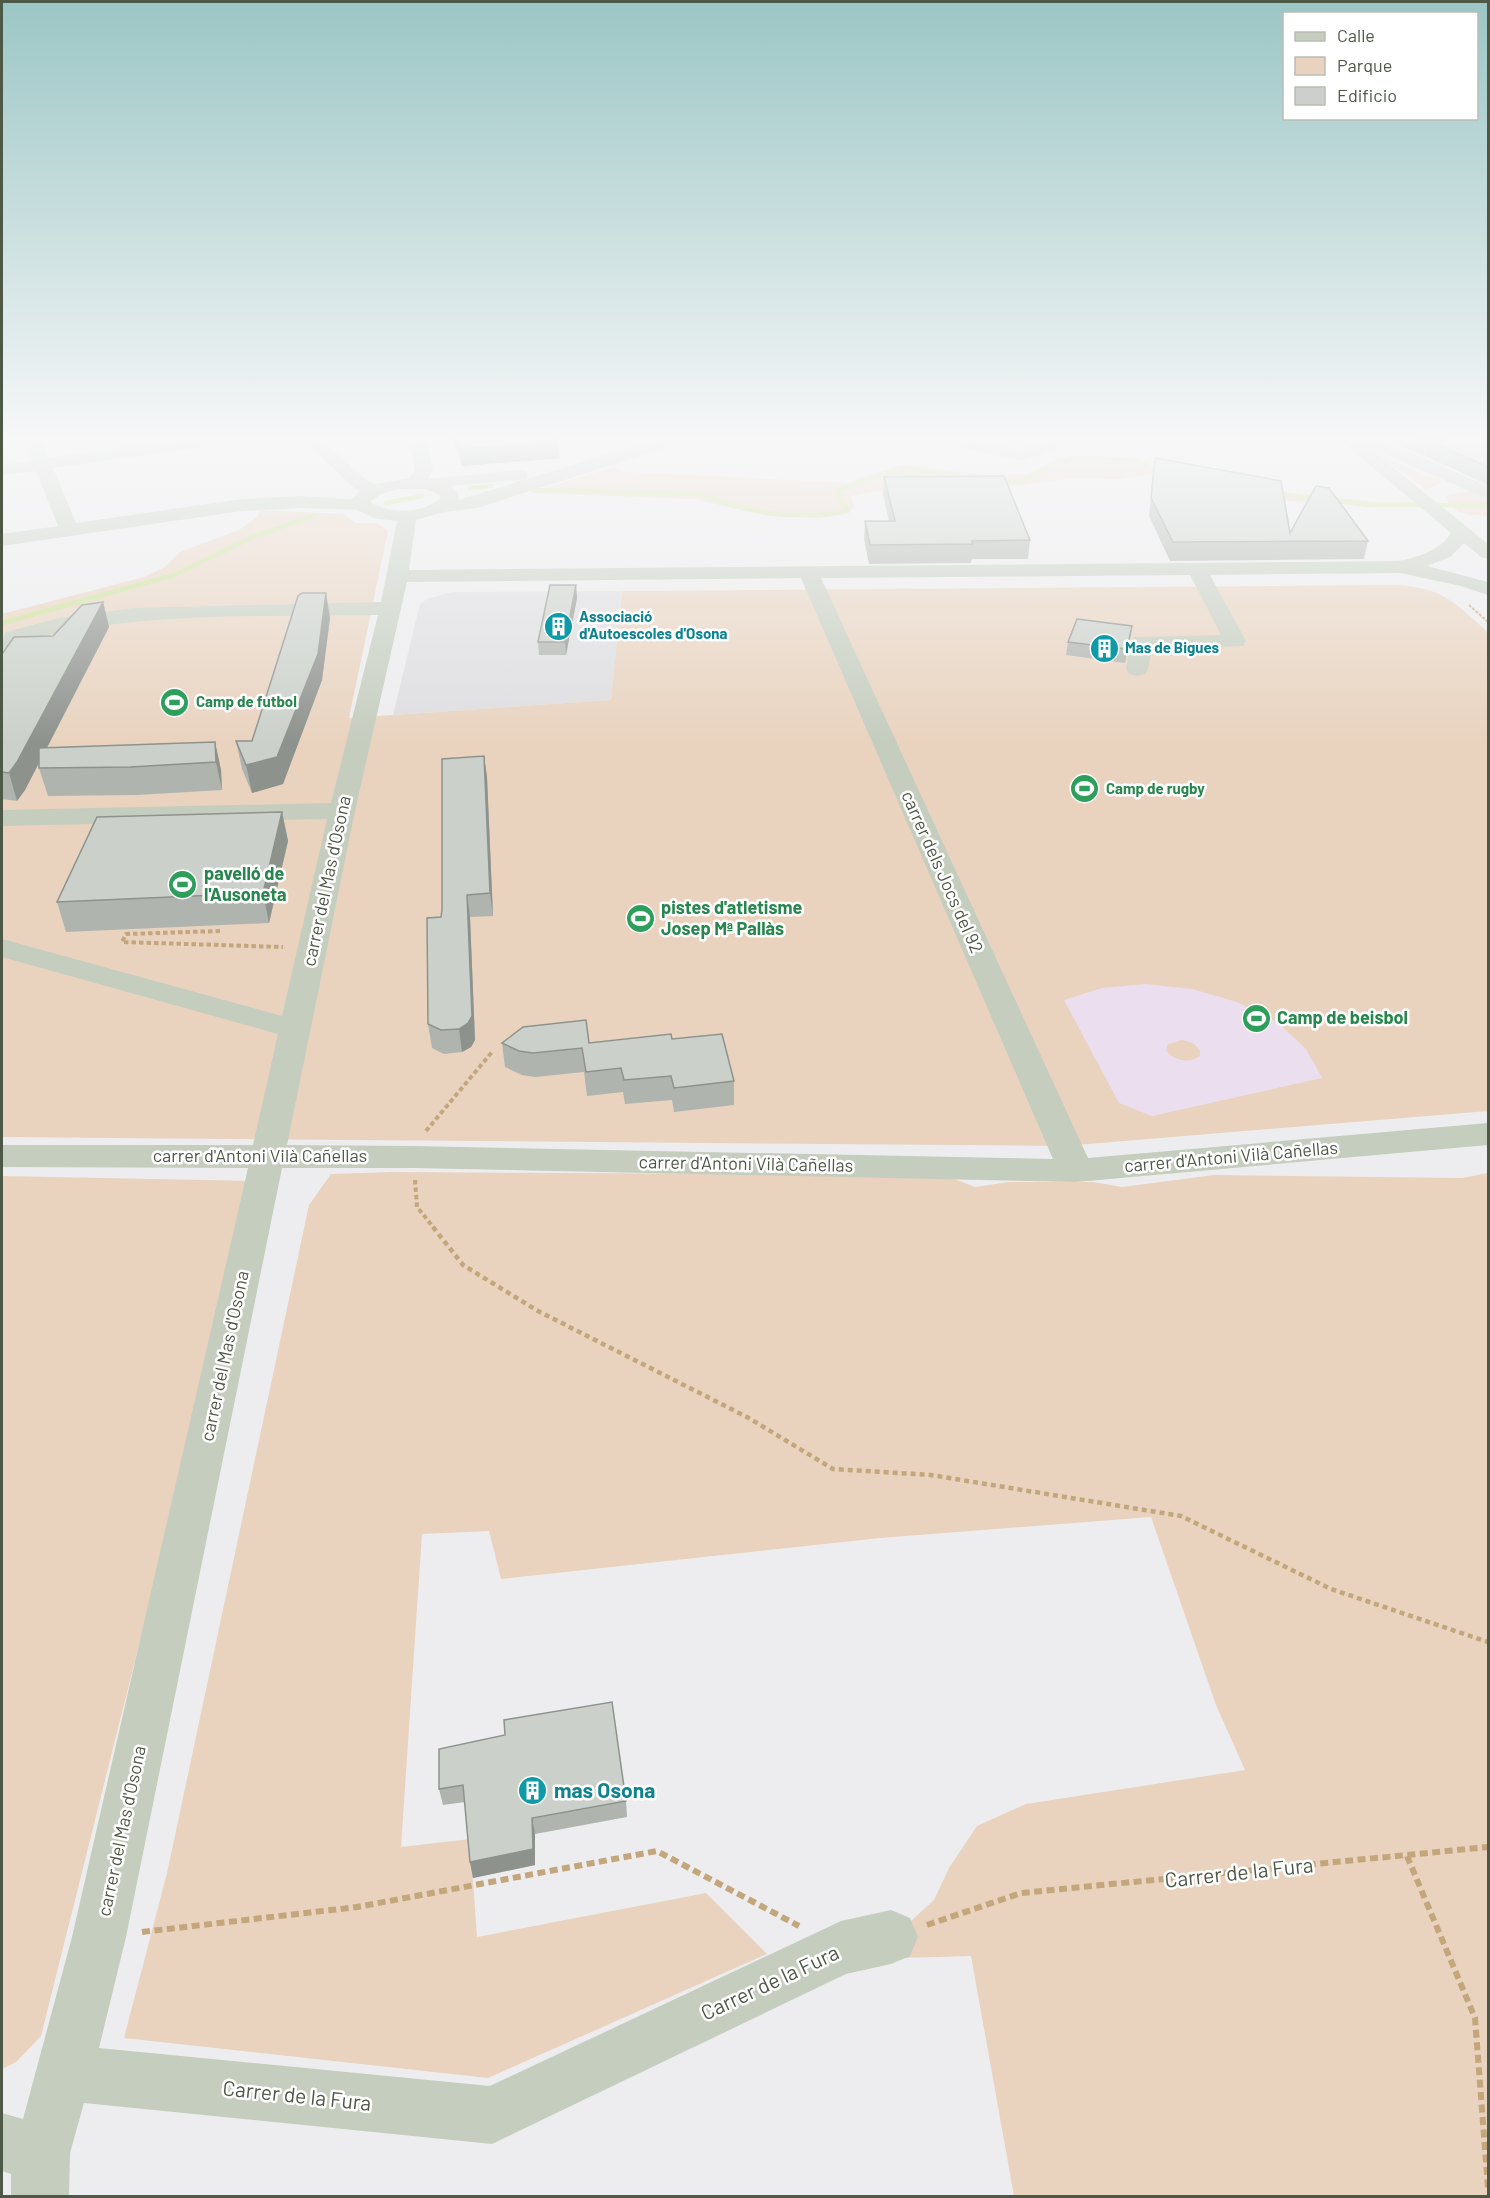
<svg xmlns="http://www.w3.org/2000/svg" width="1490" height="2198" font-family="Barlow,sans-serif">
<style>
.education{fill:#dedee0}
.green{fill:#e9d3bf}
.sand{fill:#ebdeef;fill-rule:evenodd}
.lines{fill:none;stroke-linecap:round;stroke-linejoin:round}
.stream{stroke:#c9e190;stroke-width:4.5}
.path-far3{stroke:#c3a67b;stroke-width:2;stroke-dasharray:3 1.5;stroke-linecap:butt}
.path-far2{stroke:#c3a67b;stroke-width:4;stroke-dasharray:4.5 3;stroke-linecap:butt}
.path-far1{stroke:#c3a67b;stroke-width:4.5;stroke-dasharray:5 4;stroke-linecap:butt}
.path{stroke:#c3a67b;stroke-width:6;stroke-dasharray:8 4.5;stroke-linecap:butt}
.minor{fill:#c5cdbf;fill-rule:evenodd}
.wall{fill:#afb4ae}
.shaded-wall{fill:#8e928d}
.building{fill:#cbd1ca;stroke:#8e928d;stroke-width:1.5}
.labels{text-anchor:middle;stroke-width:5;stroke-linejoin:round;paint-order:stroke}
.far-culture-label{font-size:15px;font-weight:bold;fill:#0d838f;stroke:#fff;text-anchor:start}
.far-leisure-label{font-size:15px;font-weight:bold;fill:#27864d;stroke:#fff;text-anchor:start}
.street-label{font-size:18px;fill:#4e5847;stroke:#fff}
.leisure-label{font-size:18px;font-weight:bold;fill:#27864d;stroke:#fff;text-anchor:start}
.near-culture-label{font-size:21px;font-weight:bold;fill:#0d838f;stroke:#fff;text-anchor:start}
.near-street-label{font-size:21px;fill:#4e5847;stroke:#fff}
</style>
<rect width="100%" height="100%" fill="#ededef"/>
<polygon class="education" points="622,591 611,700 393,715 420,604 427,599 452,592"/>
<g class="green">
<path d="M1352,435H1358C1373,454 1402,465 1424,474L1422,475L1440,479L1441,482L1426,490Z"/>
<polygon points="1074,456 1136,460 1162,469 1233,485 1288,494 1386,502 1411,502 1416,506 1369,506 1291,501 1150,474 1119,479 1072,478 984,490 878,491 851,496 854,506 848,514 819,518 768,516 693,499 530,493 613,467 626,472 851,483 859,478 903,465 986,475 1028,474 1062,458"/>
<path d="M1488,489V516C1470,516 1454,515 1445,497L1450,494Z"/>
<path d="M261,510L344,514L355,523H377L388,531L349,718L611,700L622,591L1396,585C1445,588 1453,602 1488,632V1111L1064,1146L2,1137V614L144,577L165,567L180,552L239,530L256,518Z"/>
<polygon points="391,1172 927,1175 954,1179 975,1187 1009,1182 1093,1182 1122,1187 1214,1175 1462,1178 1488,1173 1488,2196 1014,2196 971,1956 869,1959 934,1900 949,1868 977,1826 1026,1804 1245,1770 1216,1705 1151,1517 880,1538 501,1579 489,1531 422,1534 401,1847 470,1839 477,1937 706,1893 767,1954 488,2078 124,2038 167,1873 309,1205 331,1174"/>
<polygon points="2,1176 255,1181 41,2036 16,2062 2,2069"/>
</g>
<path class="sand" d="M1146,984L1192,989L1237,1002L1277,1022L1306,1049L1322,1078L1152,1116L1119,1103L1064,1000L1102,988ZM1182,1040L1193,1043L1200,1050V1056C1188,1064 1174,1061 1166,1050L1168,1044Z"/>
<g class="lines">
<g class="stream">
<polyline points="996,482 1023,481 1060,461 1075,458 1120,459 1138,462 1163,475"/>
<polyline points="470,488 491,486"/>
<path d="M534,490L697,494L742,508L781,515H822L848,510L839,499L838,490C882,472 925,465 971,480"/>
<polyline points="1273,493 1370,505 1488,505"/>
<polyline points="386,503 422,496"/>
<polyline points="2,623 174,575 253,537 315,515"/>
</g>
<polyline class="path-far3" points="1469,605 1488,622"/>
<g class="path-far2">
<polyline points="220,931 126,934 122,942 283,947"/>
<polyline points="426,1131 492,1052"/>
<polyline points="415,1180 417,1207 434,1228"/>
</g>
<polyline class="path-far1" points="433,1227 463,1265 538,1311 747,1417 833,1469 931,1475 1181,1516 1331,1589 1488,1642"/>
<g class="path">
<polyline points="1407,1856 1475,2018 1488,2188"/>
<polyline points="927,1925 1021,1893 1488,1847"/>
<polyline points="142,1932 357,1907 657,1851 799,1926"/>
</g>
<g class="minor">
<path d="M22,435H39L48,458L214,435H261L253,440L53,468L76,523L242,499L300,496L351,499L360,491L355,489L299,435H317L367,481L375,484L410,478L415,469L407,435H425L433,469L428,479L520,470L526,471L529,475L526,479L520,480L451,486L458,493L459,500L669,435H695L693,439L477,508L444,512L416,520L409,570L1398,561C1419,557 1439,551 1451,533L1334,435H1353L1364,444L1365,438H1377L1488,486V497L1481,496L1368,447L1488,544V559L1481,557L1464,543L1450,557L1427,566L1488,582V595L1461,586L1400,573L1210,575L1246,641L1243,646L1152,649L1148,669L1145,674L1137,676L1129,674L1126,669L1131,642L1134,637L1221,635L1190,575L821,578L1088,1158L1488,1123V1145L1076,1182L413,1168H282L126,1937L99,2048L490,2086L841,1921L891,1910L910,1918L918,1937L910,1956L891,1964L846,1974L492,2144L84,2103L70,2153L69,2196H11V2174L2,2171V2113L23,2119L72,1937L248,1168L2,1167V1145H253L278,1034L2,957V939L282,1016L327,819L2,826V810L331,803L378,615C260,617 138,611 22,641L10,663L2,665V640L6,632L59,618L134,608L381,602L397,521L374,518L357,510L300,508L242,511L2,546V534L58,526L36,471L2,475V465L32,461ZM398,489H425L440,495V498C424,514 389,514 370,502L381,494ZM801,578L1053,1159L413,1146L287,1145L355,811L407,582Z"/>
<polygon points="923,435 954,435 1021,450 1061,435 1085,435 1083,439 1022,461 925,439"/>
</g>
</g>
<g class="wall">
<polygon points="451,435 556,435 560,458 462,466"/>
<polygon points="1389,435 1488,435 1488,485 1425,456 1428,443 1427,443 1424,456 1388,440"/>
<polygon points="1155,458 1290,533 1368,541 1364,559 1170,561 1149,516"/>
<polygon points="884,477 1030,540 1028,559 972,559 971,563 869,564 864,539 865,521 889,521 883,494"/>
<polygon points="576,585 577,598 566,655 539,655 538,642"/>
<polygon points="103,602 109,627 47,748 215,742 221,770 222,790 137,795 48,796 39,768 39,763 25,790 17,801 2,799 2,654 53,636"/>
<polygon points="330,618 322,680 283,784 252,793 242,769 236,741 252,741"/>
<polygon points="1132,626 1125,663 1066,655 1068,642"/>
<polygon points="484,756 487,777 493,916 470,917 475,1040 471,1047 462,1052 444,1054 432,1048 428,1024 441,917"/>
<polygon points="282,812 288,841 269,923 66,932 57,902"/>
<polygon points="672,1039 734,1081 734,1105 674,1112 672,1100 625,1104 623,1092 587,1096 584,1072 535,1077 522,1075 505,1067 502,1043 589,1043"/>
<polygon points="439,1749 626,1801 627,1817 535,1834 535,1865 473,1878 470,1862 465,1802 443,1805 439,1789"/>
</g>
<g class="shaded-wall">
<polygon points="1423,435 1480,435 1432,443 1429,441 1427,443 1428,441"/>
<polygon points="559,441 560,458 462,466 460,449"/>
<polygon points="576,585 577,598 566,655 565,642"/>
<polygon points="326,593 330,618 322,680 283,784 252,793 246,765"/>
<polygon points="103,602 109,627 25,790 17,801 9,773"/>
<polygon points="1132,626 1130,639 1125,663 1127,649"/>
<polygon points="215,742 221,770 222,790 216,762"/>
<polygon points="484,756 487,777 493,916 490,893"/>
<polygon points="282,812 288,841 269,923 263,893"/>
<polygon points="467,895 470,917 475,1040 471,1047 462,1052 459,1029"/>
<polygon points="532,1818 535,1834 535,1865 473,1878 470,1862"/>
</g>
<g class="building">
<polygon points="455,435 556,435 559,441 460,449"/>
<polygon points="1415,435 1424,435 1428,441"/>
<polygon points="1470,435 1488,435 1488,467 1429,441 1435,442"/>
<polygon points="1155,458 1281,481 1290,533 1316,486 1329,488 1368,541 1173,542 1151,498"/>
<polygon points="1004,476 1030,540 972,541 973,544 870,545 865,521 895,521 884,477"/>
<polygon points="550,585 576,585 565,642 538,642"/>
<polygon points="302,593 326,593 318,654 277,757 246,765 236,741 252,741 298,596"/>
<polygon points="103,602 17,762 9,773 2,772 2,654 14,637 53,636 82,605"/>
<polygon points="1077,619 1132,626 1127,649 1068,642"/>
<polygon points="215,742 216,762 130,767 39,768 39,748"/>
<polygon points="484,756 490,893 467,895 472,1016 468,1023 459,1029 441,1030 428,1024 427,918 441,917 442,910 442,759"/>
<polygon points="282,812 263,893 57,902 97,817"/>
<polygon points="586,1020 589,1043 671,1034 672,1039 722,1034 734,1081 674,1088 671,1076 624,1080 621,1068 586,1072 582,1048 533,1053 519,1051 502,1043 523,1027"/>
<polygon points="612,1702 626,1801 532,1818 533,1849 470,1862 463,1785 439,1789 439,1749 505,1735 504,1720"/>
</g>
<linearGradient id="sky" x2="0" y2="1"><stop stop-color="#9bc6c5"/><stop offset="0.59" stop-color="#f7f7f8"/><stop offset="1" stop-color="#f7f7f8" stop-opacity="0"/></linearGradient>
<rect width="1490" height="743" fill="url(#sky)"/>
<defs>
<symbol id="building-disc" viewBox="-11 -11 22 22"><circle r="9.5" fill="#0f9aa8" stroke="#fff"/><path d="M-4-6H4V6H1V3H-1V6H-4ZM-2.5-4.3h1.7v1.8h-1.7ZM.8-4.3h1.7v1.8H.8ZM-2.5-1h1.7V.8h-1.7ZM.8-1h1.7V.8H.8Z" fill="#fff"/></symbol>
<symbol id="stadium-disc" viewBox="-11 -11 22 22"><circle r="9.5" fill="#2e9e5b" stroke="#fff"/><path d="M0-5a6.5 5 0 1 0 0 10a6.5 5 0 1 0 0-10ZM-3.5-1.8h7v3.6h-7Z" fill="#fff"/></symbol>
</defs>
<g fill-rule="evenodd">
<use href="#building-disc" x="542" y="610" width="33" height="33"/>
<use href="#building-disc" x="1088" y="632" width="33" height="33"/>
<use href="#stadium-disc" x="158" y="686" width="33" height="33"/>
<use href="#stadium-disc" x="1068" y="772" width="33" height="33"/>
<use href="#stadium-disc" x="166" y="868" width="33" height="33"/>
<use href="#stadium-disc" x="624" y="902" width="33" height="33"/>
<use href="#stadium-disc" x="1240" y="1002" width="33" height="33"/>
<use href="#building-disc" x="516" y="1774" width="33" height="33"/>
</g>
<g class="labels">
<g class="far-culture-label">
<text x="579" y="622">Associació<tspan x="579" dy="17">d'Autoescoles d'Osona</tspan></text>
<text x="1125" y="653">Mas de Bigues</text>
</g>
<g class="far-leisure-label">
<text x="196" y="707">Camp de futbol</text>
<text x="1106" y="794">Camp de rugby</text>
</g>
<g class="street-label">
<text transform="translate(942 872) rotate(66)" y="6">carrer dels Jocs del 92</text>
<text transform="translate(327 881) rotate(-78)" y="6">carrer del Mas d'Osona</text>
<text x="260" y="1162">carrer d'Antoni Vilà Cañellas</text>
<text transform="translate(1231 1157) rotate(-5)" y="6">carrer d'Antoni Vilà Cañellas</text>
<text transform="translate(746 1164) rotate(1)" y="6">carrer d'Antoni Vilà Cañellas</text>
<text transform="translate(225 1356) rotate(-78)" y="6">carrer del Mas d'Osona</text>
<text transform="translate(122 1831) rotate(-78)" y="6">carrer del Mas d'Osona</text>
</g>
<g class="leisure-label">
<text x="204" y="880">pavelló de<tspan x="204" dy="21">l'Ausoneta</tspan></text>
<text x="661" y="914">pistes d'atletisme<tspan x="661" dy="21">Josep Mª Pallàs</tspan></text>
<text x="1277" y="1024">Camp de beisbol</text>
</g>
<g class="near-culture-label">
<text x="554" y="1798">mas Osona</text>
</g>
<g class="near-street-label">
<text transform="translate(1239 1873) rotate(-6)" y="7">Carrer de la Fura</text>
<text transform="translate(770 1983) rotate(-25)" y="7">Carrer de la Fura</text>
<text transform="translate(297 2096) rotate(6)" y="7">Carrer de la Fura</text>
</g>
</g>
<rect width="1490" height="2198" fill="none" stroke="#4e5847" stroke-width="6"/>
<rect x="1283" y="12" width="195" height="108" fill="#ffffff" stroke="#b8bcb5" stroke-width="1.5"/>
<rect x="1295" y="32" width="30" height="9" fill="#c5cdbf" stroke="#b8bcb5" stroke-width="1.5"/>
<text x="1337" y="42" font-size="18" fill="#4e5847">Calle</text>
<rect x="1295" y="57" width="30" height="18" fill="#e9d3bf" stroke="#b8bcb5" stroke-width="1.5"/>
<text x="1337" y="72" font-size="18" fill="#4e5847">Parque</text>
<rect x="1295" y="87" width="30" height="18" fill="#cbd1ca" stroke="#b8bcb5" stroke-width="1.5"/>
<text x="1337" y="102" font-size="18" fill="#4e5847">Edificio</text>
</svg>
